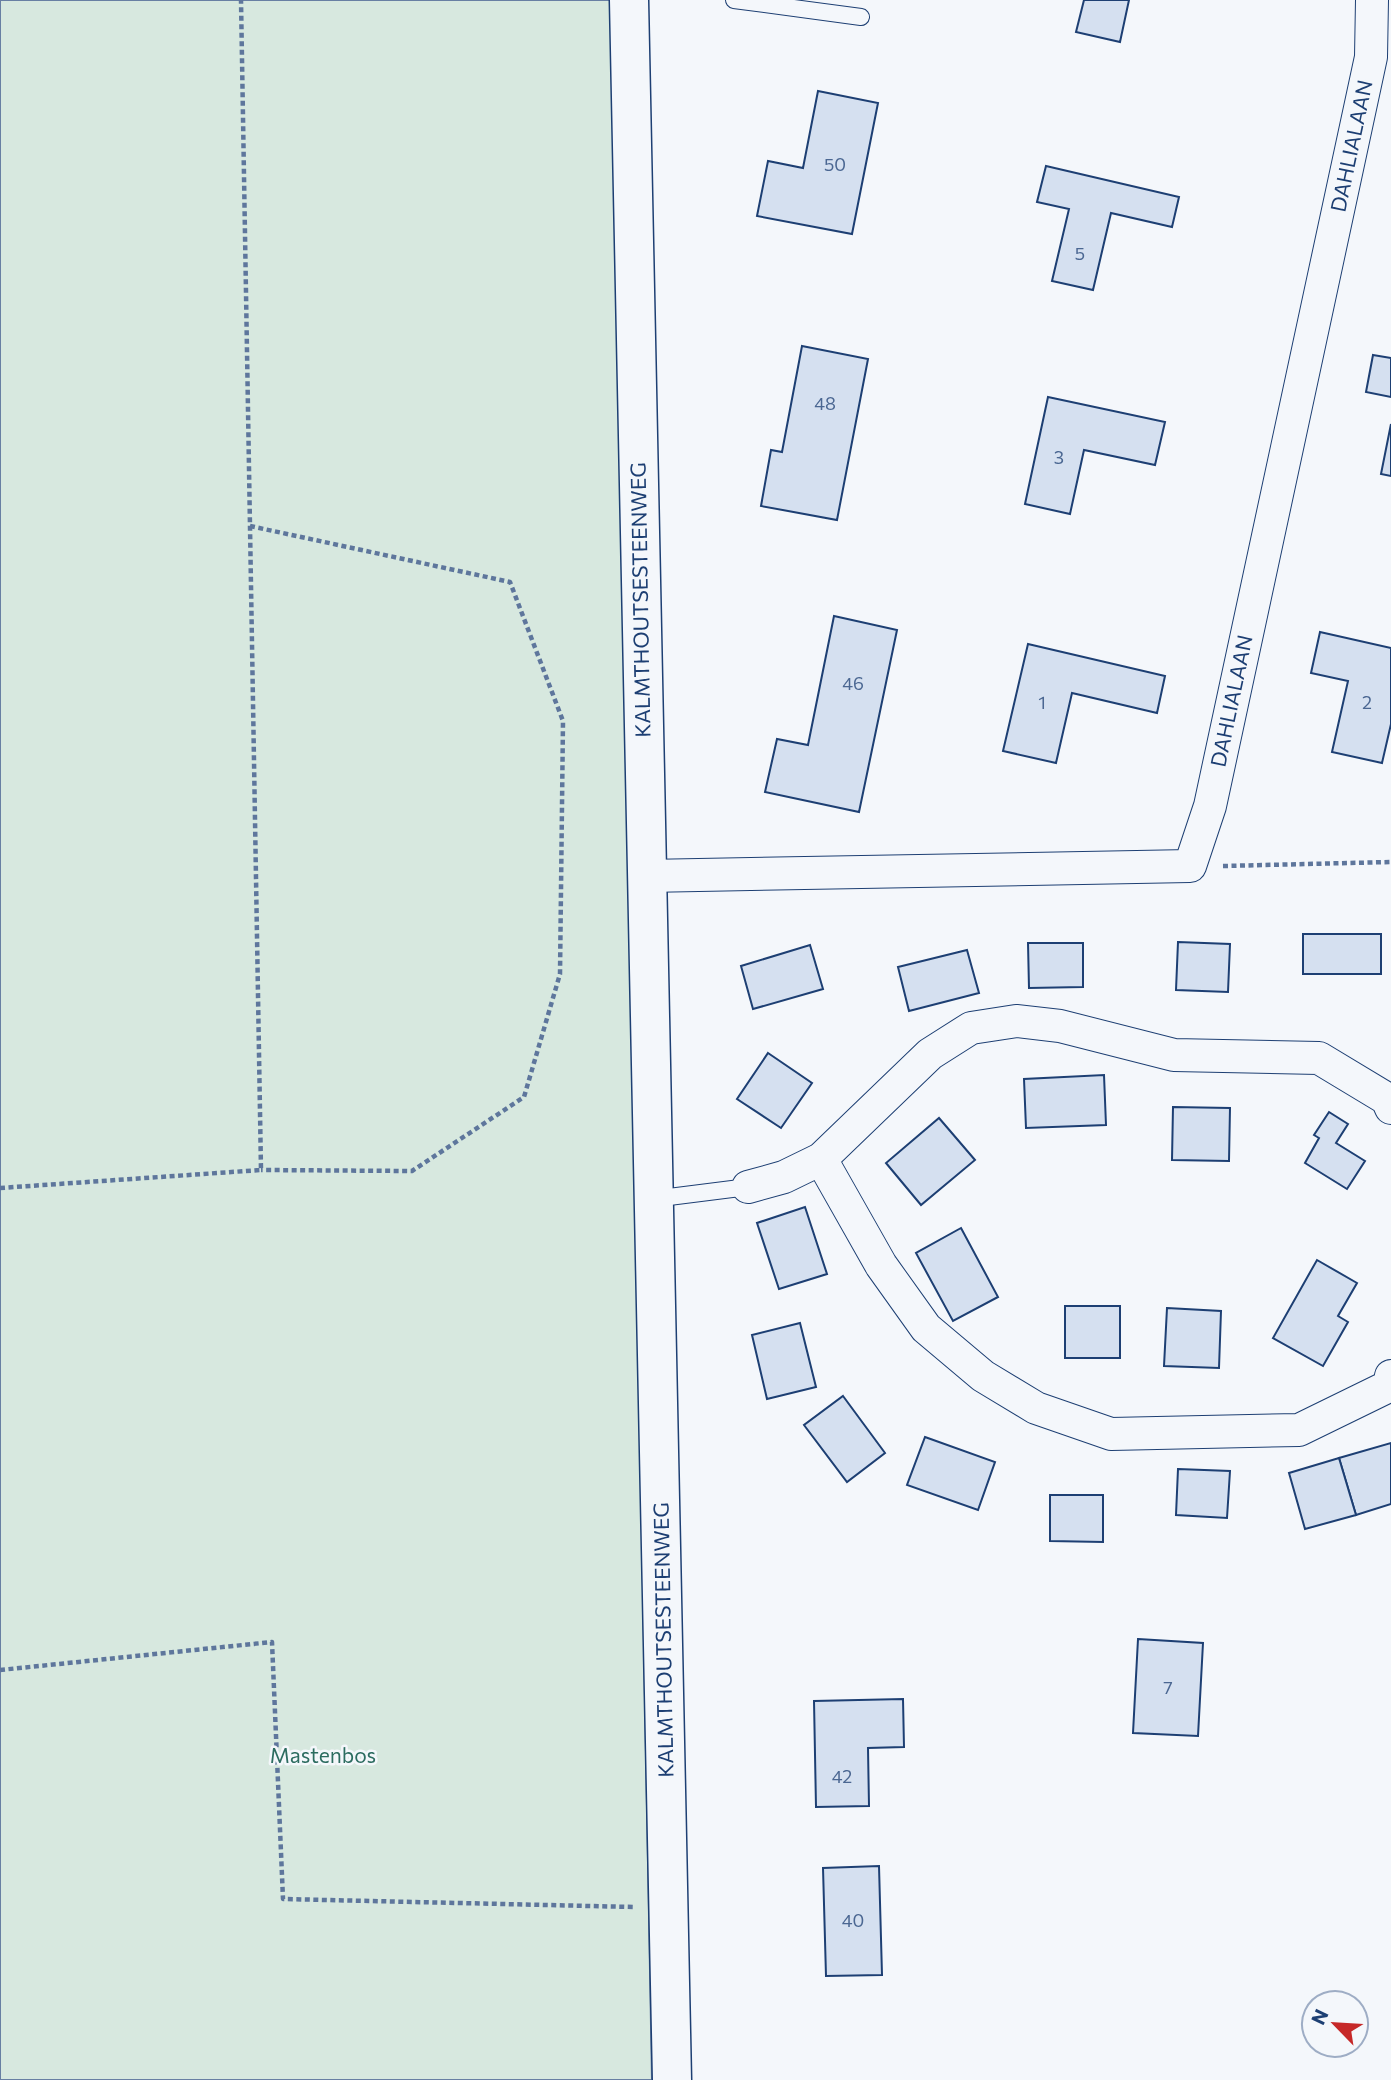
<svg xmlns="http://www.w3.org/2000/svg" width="1391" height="2080" font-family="Commissioner,sans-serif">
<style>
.green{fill:#d7e8df;stroke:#687fa3;stroke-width:2}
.building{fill:#d5e0f0;stroke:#1d3f73;stroke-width:2}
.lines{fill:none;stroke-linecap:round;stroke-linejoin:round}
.service-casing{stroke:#1d3f73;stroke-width:18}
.minor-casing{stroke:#1d3f73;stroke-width:34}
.secondary-casing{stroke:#1d3f73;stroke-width:41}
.path{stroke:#5e769c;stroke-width:4.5;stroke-dasharray:5 3.5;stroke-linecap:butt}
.service{stroke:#f4f7fb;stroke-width:16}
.minor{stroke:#f4f7fb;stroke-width:32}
.secondary{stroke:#f4f7fb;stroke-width:38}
.labels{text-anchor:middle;stroke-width:5;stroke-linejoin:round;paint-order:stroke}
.number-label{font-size:18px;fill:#4b6792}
.street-label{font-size:21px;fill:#1d3f73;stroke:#f4f7fb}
.park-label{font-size:21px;fill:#2c6c60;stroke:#f4f7fb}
</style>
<rect width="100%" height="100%" fill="#f4f7fb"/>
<polygon class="green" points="0,0 614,0 652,2080 0,2080"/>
<g class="building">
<polygon points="1084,0 1129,0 1120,42 1076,32"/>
<polygon points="818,91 878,103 852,234 757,216 768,161 803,168"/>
<polygon points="1046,166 1179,197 1172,227 1111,213 1093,290 1052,281 1069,209 1037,202"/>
<polygon points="802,346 868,359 837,520 761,506 771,450 782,452"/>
<polygon points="1373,355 1391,358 1391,397 1366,392"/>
<polygon points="1048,397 1165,422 1155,465 1084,450 1070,514 1025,504"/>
<polygon points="1391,424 1391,476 1381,474"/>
<polygon points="834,616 897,630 859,812 765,792 777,739 808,745"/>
<polygon points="1320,632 1391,648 1391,724 1382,763 1332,752 1348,681 1311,673"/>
<polygon points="1028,644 1165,676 1157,713 1072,693 1056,763 1003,751"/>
<rect x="1303" y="934" width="78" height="40"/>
<polygon points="1178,942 1230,944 1228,992 1176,990"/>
<polygon points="1028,943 1083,943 1083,987 1029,988"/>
<polygon points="810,945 823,989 753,1009 741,966"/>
<polygon points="967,950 979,993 909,1011 898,967"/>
<polygon points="768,1053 812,1083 781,1128 737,1099"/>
<polygon points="1104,1075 1106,1125 1026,1128 1024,1079"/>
<polygon points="1173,1107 1230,1108 1229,1161 1172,1160"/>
<polygon points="1329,1112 1348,1124 1336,1143 1365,1161 1347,1189 1305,1163 1319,1138 1314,1135"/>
<polygon points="939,1118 975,1160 921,1205 886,1163"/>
<polygon points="805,1207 827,1274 779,1289 757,1223"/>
<polygon points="961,1228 998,1297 953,1321 916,1253"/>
<polygon points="1317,1260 1357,1283 1338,1316 1348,1322 1323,1366 1273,1338"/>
<rect x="1065" y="1306" width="55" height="52"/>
<polygon points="1167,1308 1221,1311 1219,1368 1164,1366"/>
<polygon points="800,1323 816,1387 767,1399 752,1335"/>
<polygon points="843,1396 885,1453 847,1482 804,1425"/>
<polygon points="925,1437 995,1462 978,1510 907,1485"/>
<polygon points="1391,1443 1391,1504 1356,1515 1339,1458"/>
<polygon points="1339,1458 1356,1515 1305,1529 1289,1473"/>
<polygon points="1178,1469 1230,1471 1227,1518 1176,1515"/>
<polygon points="1050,1495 1103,1495 1103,1542 1050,1541"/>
<polygon points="1138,1639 1203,1643 1198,1736 1133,1733"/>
<polygon points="903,1699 904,1747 868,1748 869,1806 816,1807 814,1701"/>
<polygon points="879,1866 882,1975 826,1976 823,1868"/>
</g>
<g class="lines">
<defs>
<g id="service">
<polyline points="734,0 861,17"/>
<polyline points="653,1199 748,1187"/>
</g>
<g id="minor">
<polyline points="646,876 1190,866 1210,806 1371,57 1372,0"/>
<polyline points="821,1159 881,1265 926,1328 983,1376 1036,1408 1111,1434 1299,1430 1389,1386 1391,1376"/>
<polyline points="748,1187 784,1177 821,1159 930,1054 971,1028 1016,1021 1060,1026 1174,1055 1319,1058 1387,1099 1391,1108"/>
</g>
<polyline id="secondary" points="629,0 672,2080"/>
</defs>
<use href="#service" class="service-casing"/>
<use href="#minor" class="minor-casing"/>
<use href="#secondary" class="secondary-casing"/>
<g class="path">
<polyline points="250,526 510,582 563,721 560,974 524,1097 412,1171 261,1170"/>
<polyline points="1223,866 1391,862"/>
<polyline points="0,1188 261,1170 241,0"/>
<polyline points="0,1670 272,1642 283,1899 634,1907"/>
</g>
<use href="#service" class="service"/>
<use href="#minor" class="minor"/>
<use href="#secondary" class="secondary"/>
</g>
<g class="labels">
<g class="number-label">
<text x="835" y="171">50</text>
<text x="1080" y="260">5</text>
<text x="825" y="410">48</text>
<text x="1059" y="464">3</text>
<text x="853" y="690">46</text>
<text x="1042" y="709">1</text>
<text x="1367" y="709">2</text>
<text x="1168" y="1694">7</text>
<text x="842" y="1783">42</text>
<text x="853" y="1927">40</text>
</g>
<g class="street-label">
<text transform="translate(1352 146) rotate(-78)" y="7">DAHLIALAAN</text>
<text transform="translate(641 600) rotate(-91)" y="7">KALMTHOUTSESTEENWEG</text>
<text transform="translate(1232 701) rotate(-78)" y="7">DAHLIALAAN</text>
<text transform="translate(664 1640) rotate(-91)" y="7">KALMTHOUTSESTEENWEG</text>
</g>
<g class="park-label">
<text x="323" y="1763">Mastenbos</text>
</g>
</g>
<g transform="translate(1335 2024) rotate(295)"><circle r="33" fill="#f4f7fb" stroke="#9eadc5" stroke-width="2"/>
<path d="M0-5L12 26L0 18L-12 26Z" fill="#c62828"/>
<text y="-10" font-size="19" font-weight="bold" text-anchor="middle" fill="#1d3f73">N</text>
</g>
</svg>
